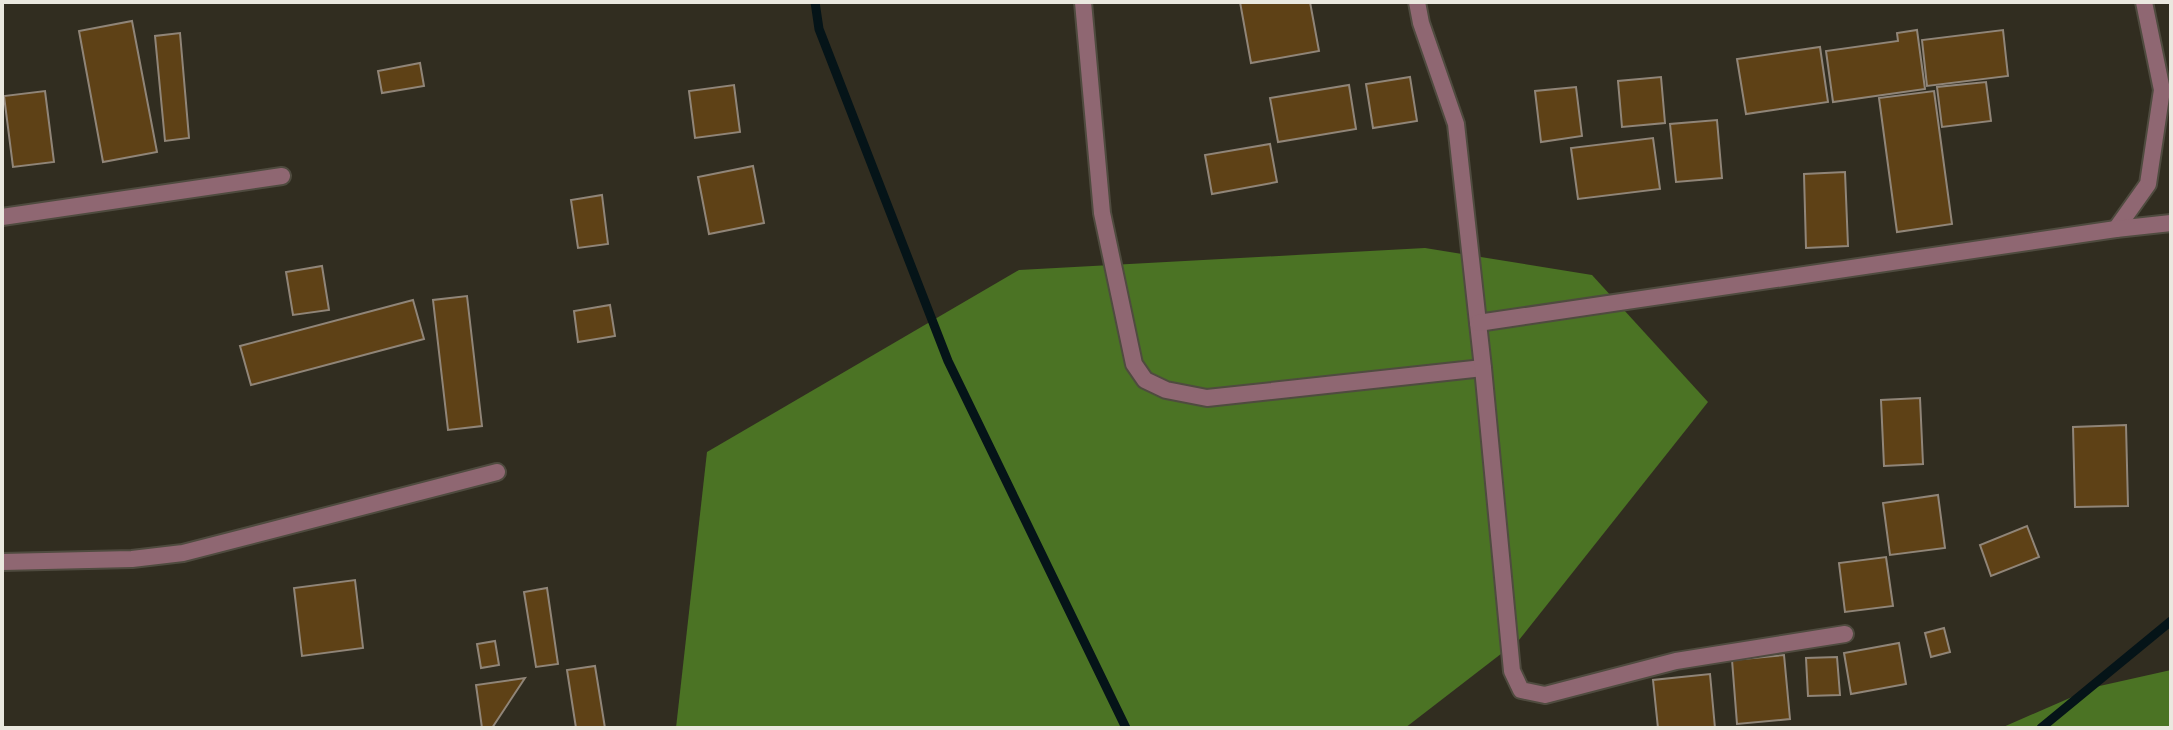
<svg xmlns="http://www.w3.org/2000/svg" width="2173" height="730" font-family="Jost,sans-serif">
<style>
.forest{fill:#4b7324}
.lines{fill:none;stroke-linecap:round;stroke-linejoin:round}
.stream{stroke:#051418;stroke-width:9}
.building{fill:#5e4116;stroke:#908578;stroke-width:2}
.minor-casing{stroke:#4f4b3f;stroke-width:20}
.minor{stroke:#8f6772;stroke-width:16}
</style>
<rect width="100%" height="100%" fill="#312d20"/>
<g class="forest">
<polygon points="1425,248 1592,275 1708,402 1519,640 1405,728 676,728 707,452 1019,270"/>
<polygon points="2171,670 2171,728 2001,728 2095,687"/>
</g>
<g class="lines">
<g class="stream">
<polyline points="815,2 819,29 948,361 1126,728"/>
<polyline points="2041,728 2171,621"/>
</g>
</g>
<g class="building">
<polygon points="1240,2 1310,2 1319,51 1251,63"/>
<polygon points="132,21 157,152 103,162 79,31"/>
<polygon points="1917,30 1925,89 1833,102 1826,51 1898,41 1897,33"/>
<polygon points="2003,30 2008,76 1927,86 1922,40"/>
<polygon points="180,33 189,138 165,141 155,36"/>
<polygon points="1820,47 1828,102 1746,114 1737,59"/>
<polygon points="420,63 424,86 382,93 378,71"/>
<polygon points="1410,77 1417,121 1373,128 1366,84"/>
<polygon points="1661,77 1665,123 1622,127 1618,81"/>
<polygon points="1986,82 1991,121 1942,127 1937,87"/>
<polygon points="734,85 740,132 695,138 689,91"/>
<polygon points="1349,85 1356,129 1278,142 1270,98"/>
<polygon points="1576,87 1582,136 1541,142 1535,91"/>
<polygon points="45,91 54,162 13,167 4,96"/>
<polygon points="1934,91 1952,224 1897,232 1879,98"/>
<polygon points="1717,120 1722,178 1676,182 1670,124"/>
<polygon points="1653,138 1660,189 1578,199 1571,148"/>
<polygon points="1270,144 1277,182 1212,194 1205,155"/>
<polygon points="753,166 764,223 709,234 698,177"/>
<polygon points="1845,172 1848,246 1806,248 1804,174"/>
<polygon points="602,195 608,244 578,248 571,200"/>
<polygon points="322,266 329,310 293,315 286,272"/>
<polygon points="467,296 482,426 448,430 433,300"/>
<polygon points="413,300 424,339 251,385 240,346"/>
<polygon points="610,305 615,336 578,342 574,311"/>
<polygon points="1920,398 1923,464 1884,466 1881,400"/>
<polygon points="2126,425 2128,506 2075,507 2073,427"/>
<polygon points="1938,495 1945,548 1890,555 1883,503"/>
<polygon points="2027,526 2039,557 1991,576 1980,545"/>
<polygon points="1886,557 1893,606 1845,612 1839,563"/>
<polygon points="355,580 363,648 302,656 294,588"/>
<polygon points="547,588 558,664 536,667 524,592"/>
<polygon points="1944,628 1950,652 1931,657 1925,633"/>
<polygon points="495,641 499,665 481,668 477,644"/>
<polygon points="1899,643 1906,684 1851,694 1844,653"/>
<polygon points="1784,655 1790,719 1737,724 1732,660"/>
<polygon points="1837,657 1840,695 1808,696 1806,658"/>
<polygon points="595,666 605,728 576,728 567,670"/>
<polygon points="1710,674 1715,728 1658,728 1653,680"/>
<polygon points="525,678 492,728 482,728 476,685"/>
</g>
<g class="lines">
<defs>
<g id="minor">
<polyline points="1083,2 1102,213 1134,364 1145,380 1166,390 1207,398 1483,368"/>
<polyline points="1417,2 1421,23 1456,124 1483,368 1512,671 1521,690 1545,695 1676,661 1845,634"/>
<polyline points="2,217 282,176"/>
<polyline points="2116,229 2148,184 2162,90 2144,2"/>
<polyline points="1478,323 2116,229 2171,223"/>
<polyline points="2,562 132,559 183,553 497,472"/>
</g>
</defs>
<use href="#minor" class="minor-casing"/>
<use href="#minor" class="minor"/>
</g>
<rect width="2173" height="730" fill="none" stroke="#eae8df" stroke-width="8"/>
</svg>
